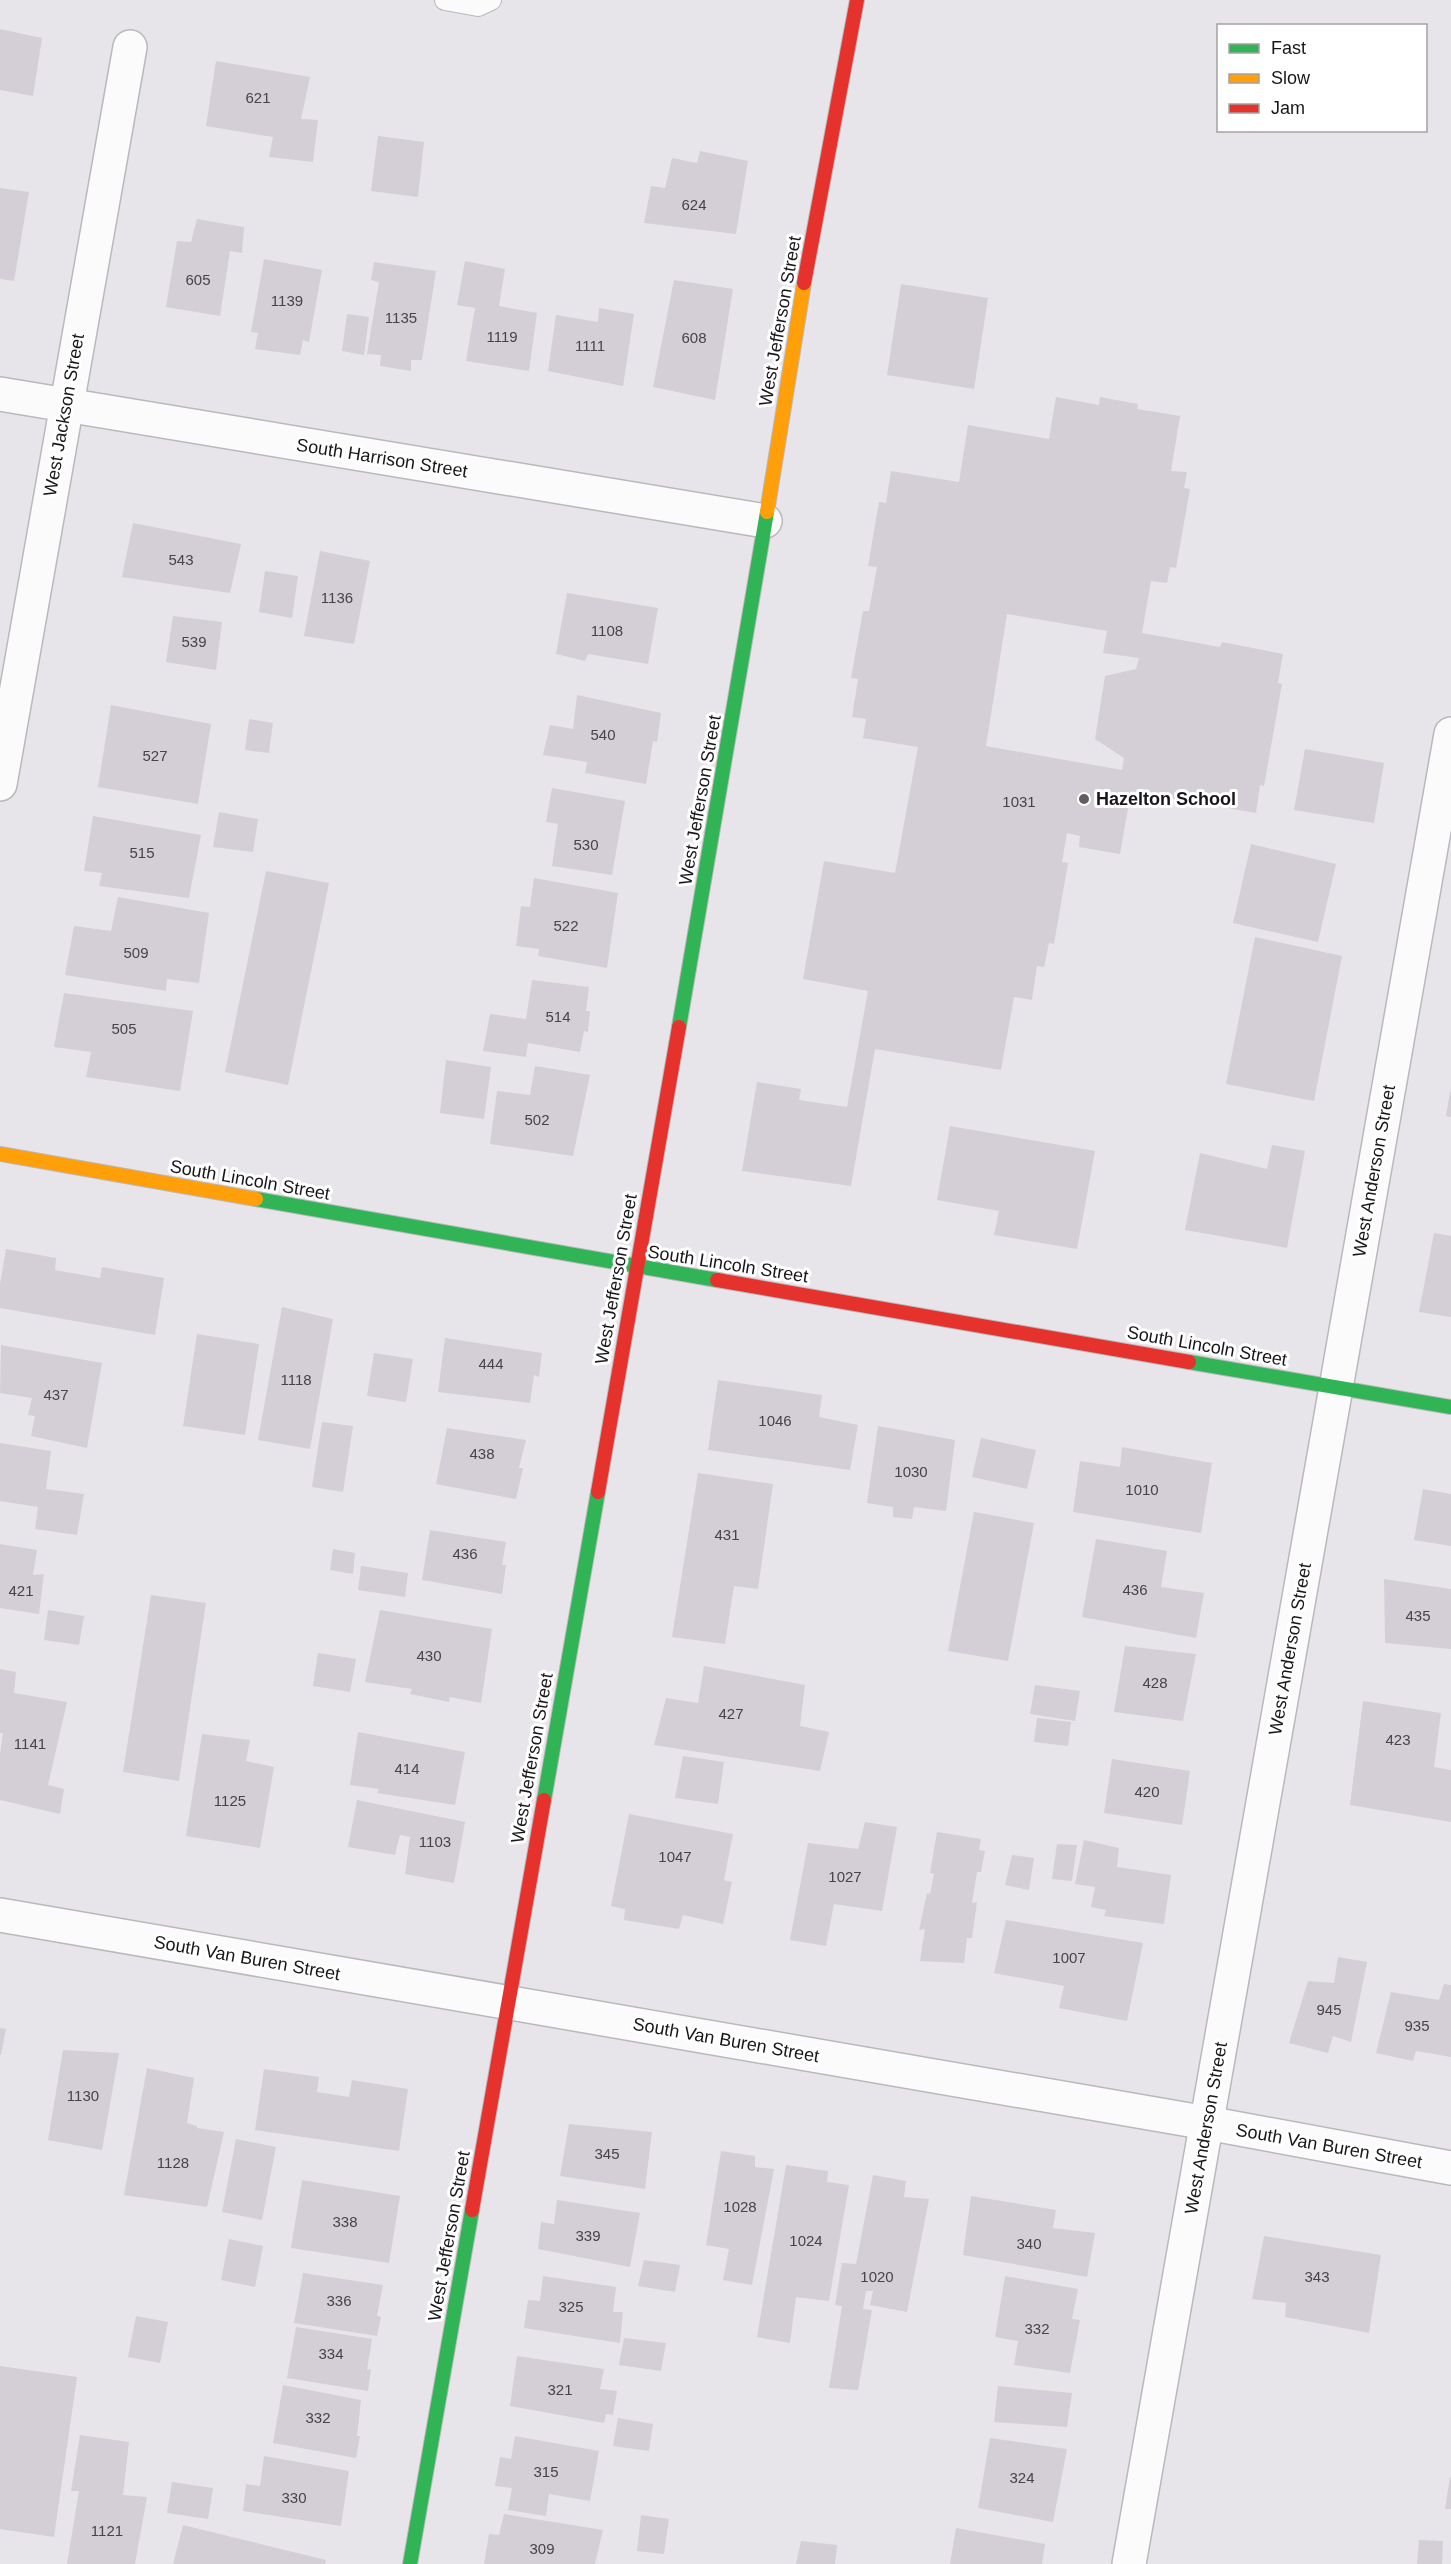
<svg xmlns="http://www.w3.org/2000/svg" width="1451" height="2564" font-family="Arial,sans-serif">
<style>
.building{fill:#d4ced7;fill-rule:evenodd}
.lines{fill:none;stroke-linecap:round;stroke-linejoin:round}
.lane-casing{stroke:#bab8bc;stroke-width:22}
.street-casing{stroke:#bab8bc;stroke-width:36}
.fast-casing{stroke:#bab8bc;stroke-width:16}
.slow-casing{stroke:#bab8bc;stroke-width:16}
.jam-casing{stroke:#bab8bc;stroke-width:16}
.lane{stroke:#fcfbfc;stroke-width:20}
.street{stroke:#fcfbfc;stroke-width:33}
.fast{stroke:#30b455;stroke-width:14}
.slow{stroke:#ff9f0a;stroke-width:14}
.jam{stroke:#e5322d;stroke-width:14}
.poi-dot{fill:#615e62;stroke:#fff;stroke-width:2}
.labels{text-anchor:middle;stroke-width:6;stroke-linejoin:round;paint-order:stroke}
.number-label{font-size:15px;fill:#474448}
.street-label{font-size:18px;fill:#181619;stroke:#fff}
.poi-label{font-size:18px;font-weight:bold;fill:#181619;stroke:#fff;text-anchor:start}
</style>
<rect width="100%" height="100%" fill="#e8e5ea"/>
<g class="building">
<polygon points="0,29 42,38 33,96 0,90"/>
<polygon points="216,61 310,77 301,119 318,120 313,162 269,157 273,137 206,126"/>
<polygon points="378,136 424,142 418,197 371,191"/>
<polygon points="700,151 748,161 736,234 644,223 651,186 665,188 672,158 697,163"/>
<polygon points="0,188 29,192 14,281 0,279"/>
<polygon points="197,219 244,227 242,253 230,251 220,316 166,307 177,241 191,242"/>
<polygon points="264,259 322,270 309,342 303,340 300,355 255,349 258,333 251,332"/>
<polygon points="465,261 505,269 499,306 537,313 529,371 466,361 475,308 457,305"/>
<polygon points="374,262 436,271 422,360 411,360 411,371 380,366 381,355 367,354 379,282 371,280"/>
<polygon points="674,280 733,289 715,400 653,387"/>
<polygon points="901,284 988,298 974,389 887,375"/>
<polygon points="599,308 634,314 623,386 548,371 556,315 598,322"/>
<polygon points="347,314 369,317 364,355 342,351"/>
<path d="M1056,397L1099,405L1100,397L1138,404L1137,409L1180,416L1171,471L1187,472L1184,488L1190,489L1176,568L1170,567L1167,583L1151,581L1142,633L1220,647L1222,642L1283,654L1278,683L1282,684L1264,786L1260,785L1256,813L1131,791L1120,854L1079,847L1080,836L1067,833L1062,862L1068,863L1054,944L1049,943L1044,967L1037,966L1032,1000L1014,997L1001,1070L875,1049L851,1186L742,1171L757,1082L801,1089L799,1100L847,1107L868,991L803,979L824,861L895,873L918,747L863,738L866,719L852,717L858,679L851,678L863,611H869L877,567L868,566L879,502L886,503L891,471L959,482L968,425L1049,439ZM1007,614L1107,631L1103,653L1139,658L1136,669L1105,676L1095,739L1124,758L1122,770L986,746Z"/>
<polygon points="133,523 241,544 230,593 122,577"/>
<polygon points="320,551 370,561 354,644 304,636"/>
<polygon points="265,571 298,576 292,618 259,612"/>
<polygon points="567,593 658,608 648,664 588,654 585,661 556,654"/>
<polygon points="173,616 222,622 216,670 166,662"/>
<polygon points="577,695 661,713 657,742 653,741 646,784 585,773 587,762 543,755 550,725 573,729"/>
<polygon points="111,705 211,724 198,804 98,787"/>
<polygon points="249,719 273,723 269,753 245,750"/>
<polygon points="1305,749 1384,763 1374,823 1294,810"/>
<polygon points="552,788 625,801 612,875 552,866 558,824 546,822"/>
<polygon points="219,812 258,819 253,852 213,847"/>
<polygon points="93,816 201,835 189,898 99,886 102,873 84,871"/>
<polygon points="1251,844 1336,864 1318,942 1233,923"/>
<polygon points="266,871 329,883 288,1085 225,1072"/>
<polygon points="534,878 618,893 607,968 538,956 539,949 516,946 521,906 530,907"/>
<polygon points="118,897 209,913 199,983 167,979 166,991 65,975 74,926 111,931"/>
<polygon points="1255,937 1342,956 1314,1101 1226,1084"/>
<polygon points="532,980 589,987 586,1011 590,1011 588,1032 584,1031 580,1052 528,1043 526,1057 483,1051 490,1014 526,1019"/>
<polygon points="64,993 193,1011 180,1091 86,1077 91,1052 54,1047"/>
<polygon points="446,1060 491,1067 484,1119 440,1113"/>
<polygon points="535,1066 590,1075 573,1156 490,1144 497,1091 530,1095"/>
<polygon points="1450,1092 1451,1092 1451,1117 1446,1116"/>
<polygon points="950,1126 1095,1151 1077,1249 994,1235 999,1211 937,1200"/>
<polygon points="1272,1145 1305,1151 1287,1248 1185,1230 1200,1153 1267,1169"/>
<polygon points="1434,1233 1451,1236 1451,1317 1419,1312"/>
<polygon points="6,1249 56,1258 55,1270 100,1278 102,1267 164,1278 155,1335 0,1308 0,1284"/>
<polygon points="282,1307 333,1319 310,1449 258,1440"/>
<polygon points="197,1334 259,1344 245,1435 183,1426"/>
<polygon points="445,1338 542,1353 539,1377 534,1375 530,1403 438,1392"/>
<polygon points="1,1345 102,1363 87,1448 31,1436 35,1416 28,1415 32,1398 0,1393"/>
<polygon points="374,1353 413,1359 406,1402 367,1396"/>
<polygon points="718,1380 822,1395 819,1417 858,1425 850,1470 708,1450"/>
<polygon points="322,1422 353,1426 343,1492 312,1487"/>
<polygon points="878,1426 955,1440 946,1511 914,1507 912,1519 893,1517 893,1507 867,1503"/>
<polygon points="447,1428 526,1440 519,1468 523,1468 516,1499 436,1484"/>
<polygon points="981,1438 1036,1450 1027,1489 972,1477"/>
<polygon points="0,1443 51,1451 46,1489 84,1494 77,1535 35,1529 38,1507 0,1501"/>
<polygon points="1122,1447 1212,1463 1201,1533 1073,1512 1080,1461 1120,1467"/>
<polygon points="698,1473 773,1484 758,1589 734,1586 725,1644 672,1637"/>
<polygon points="1423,1489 1451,1494 1451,1546 1414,1540"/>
<polygon points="974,1512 1034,1523 1008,1661 948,1651"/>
<polygon points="430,1530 506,1542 502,1565 506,1565 502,1594 422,1580"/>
<polygon points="1096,1539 1167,1551 1161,1587 1204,1593 1196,1638 1082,1617"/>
<polygon points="0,1544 37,1550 33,1575 44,1574 39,1614 0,1608"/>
<polygon points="333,1549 355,1553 353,1574 330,1570"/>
<polygon points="361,1566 408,1573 405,1597 358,1590"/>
<polygon points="1384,1579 1451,1589 1451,1649 1385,1643"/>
<polygon points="151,1595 206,1603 179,1781 123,1772"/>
<polygon points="48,1610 84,1616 79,1645 44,1640"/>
<polygon points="380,1610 492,1629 481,1703 450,1697 449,1702 410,1694 412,1689 365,1682"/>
<polygon points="1125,1646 1196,1654 1183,1721 1114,1712"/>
<polygon points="318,1653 356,1659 350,1692 313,1686"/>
<polygon points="704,1666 805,1685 800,1726 829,1732 820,1771 654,1745 666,1698 698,1703"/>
<polygon points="0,1669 16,1672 14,1693 67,1702 48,1785 64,1789 60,1814 0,1800 0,1754 3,1733 0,1733"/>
<polygon points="1035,1685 1080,1691 1075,1721 1030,1714"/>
<polygon points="1363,1701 1441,1713 1434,1767 1451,1770 1451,1822 1350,1805"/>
<polygon points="1037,1718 1071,1722 1068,1746 1034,1742"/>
<polygon points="358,1732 465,1752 455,1805 377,1793 379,1789 350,1785"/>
<polygon points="202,1734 250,1740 246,1761 274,1767 260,1848 186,1836"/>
<polygon points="683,1756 724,1762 718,1804 675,1798"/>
<polygon points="1112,1759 1190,1771 1182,1825 1104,1813"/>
<polygon points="357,1800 465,1822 454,1883 405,1874 410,1837 400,1835 395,1855 348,1847"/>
<polygon points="629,1814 733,1834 724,1880 732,1882 723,1924 683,1915 679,1929 624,1920 625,1909 611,1906"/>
<polygon points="865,1822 897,1827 882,1911 834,1904 826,1946 790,1940 808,1843 858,1849"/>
<polygon points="937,1832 981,1839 979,1850 985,1851 981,1872 977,1872 972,1903 977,1902 972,1938 967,1938 964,1963 920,1961 925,1929 919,1930 927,1893 930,1894 934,1874 930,1873"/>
<polygon points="1084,1840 1119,1848 1117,1867 1171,1875 1164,1924 1104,1916 1106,1910 1091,1907 1095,1887 1075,1884"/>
<polygon points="1057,1844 1077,1845 1072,1881 1052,1879"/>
<polygon points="1012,1855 1034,1858 1029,1890 1005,1885"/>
<polygon points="1006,1920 1143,1943 1127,2021 1059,2008 1064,1986 994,1973"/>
<polygon points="1338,1957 1367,1962 1351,2042 1333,2036 1328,2053 1289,2043 1308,1981 1334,1983"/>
<polygon points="1444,1984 1451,1985 1451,2057 1416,2051 1413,2061 1376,2053 1391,1992 1439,2000"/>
<polygon points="0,2028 6,2029 1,2055 0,2055"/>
<polygon points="63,2050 119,2053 102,2150 48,2140"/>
<polygon points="147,2068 194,2078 187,2123 197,2126 197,2128 224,2132 207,2207 124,2195"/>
<polygon points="264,2069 319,2077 317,2092 349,2097 352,2080 408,2089 399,2151 255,2130"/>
<polygon points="569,2124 652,2132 645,2189 560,2176"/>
<polygon points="236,2139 276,2147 262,2220 222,2212"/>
<polygon points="721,2151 755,2156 755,2167 774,2169 752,2285 723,2280 729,2249 706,2245"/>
<polygon points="786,2165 828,2171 827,2182 849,2185 829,2301 796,2297 790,2343 757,2337"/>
<polygon points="873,2175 906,2181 904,2197 929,2199 907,2312 870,2305 873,2291 866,2291 863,2309 872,2310 858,2390 829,2388 842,2306 835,2305 842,2263 856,2264"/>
<polygon points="302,2180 400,2196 389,2263 291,2248"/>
<polygon points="971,2196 1056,2210 1053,2228 1095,2233 1087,2277 963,2255"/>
<polygon points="557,2200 640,2213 630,2267 538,2249 541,2222 554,2224"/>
<polygon points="1264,2236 1381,2255 1369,2333 1285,2317 1286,2303 1252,2299"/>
<polygon points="229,2239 263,2246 255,2287 221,2280"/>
<polygon points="644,2260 680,2265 675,2292 638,2286"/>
<polygon points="303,2273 383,2285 377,2316 381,2317 377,2336 294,2323"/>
<polygon points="543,2276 616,2287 613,2312 623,2312 620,2343 524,2328 528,2300 540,2301"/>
<polygon points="1005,2276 1078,2289 1072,2319 1080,2320 1070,2373 1014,2365 1018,2341 995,2337"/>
<polygon points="136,2316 168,2322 160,2363 128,2357"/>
<polygon points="296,2327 372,2339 367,2370 371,2369 368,2391 287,2378"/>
<polygon points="624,2338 666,2343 661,2371 619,2365"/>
<polygon points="517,2356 604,2369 600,2389 617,2391 613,2415 606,2414 604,2423 510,2406"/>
<polygon points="0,2366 77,2377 54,2537 0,2529"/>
<polygon points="283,2385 361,2400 357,2436 360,2436 356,2458 273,2443"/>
<polygon points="998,2386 1072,2393 1067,2427 994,2422"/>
<polygon points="618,2418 653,2424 649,2451 613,2446"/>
<polygon points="80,2435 129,2442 123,2495 147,2497 135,2564 67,2564 79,2491 71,2491"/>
<polygon points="515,2436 599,2451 590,2501 549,2494 546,2516 508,2510 512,2488 495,2486 500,2457 511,2459"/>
<polygon points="990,2438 1067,2449 1053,2522 978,2508"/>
<polygon points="264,2456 349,2471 341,2526 243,2511 246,2484 260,2486"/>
<polygon points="1450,2477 1451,2477 1451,2509 1445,2509"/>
<polygon points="172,2482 213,2488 208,2519 167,2513"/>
<polygon points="504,2514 603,2530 595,2564 484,2564 489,2534 499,2535"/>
<polygon points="641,2515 669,2519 664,2554 637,2551"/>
<polygon points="183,2525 326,2560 325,2564 173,2564"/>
<polygon points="956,2528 1045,2544 1042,2564 950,2564"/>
<polygon points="1419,2540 1443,2541 1442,2564 1417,2564"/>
<polygon points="801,2541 837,2545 835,2564 796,2564"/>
</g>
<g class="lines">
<defs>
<polyline id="lane" points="445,0 478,6 491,0"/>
<g id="street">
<polyline points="0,394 765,521"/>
<polyline points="0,784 130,47"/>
<polyline points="0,1915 1207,2123 1451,2168"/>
<polyline points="1129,2564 1451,734"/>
</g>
<g id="fast">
<polyline points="679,1027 767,512"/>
<polyline points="256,1199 717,1280"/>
<polyline points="1189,1362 1451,1407"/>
<polyline points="544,1800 598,1492"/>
<polyline points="410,2564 472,2210"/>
</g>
<g id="slow">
<polyline points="767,512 804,283"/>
<polyline points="0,1154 256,1199"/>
</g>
<g id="jam">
<polyline points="804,283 857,0"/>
<polyline points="717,1280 1189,1362"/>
<polyline points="598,1492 679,1027"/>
<polyline points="472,2210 544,1800"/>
</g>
</defs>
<use href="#lane" class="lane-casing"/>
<use href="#street" class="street-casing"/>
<use href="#fast" class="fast-casing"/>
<use href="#slow" class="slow-casing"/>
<use href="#jam" class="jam-casing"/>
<use href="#lane" class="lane"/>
<use href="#street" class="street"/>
<use href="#fast" class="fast"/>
<use href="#slow" class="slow"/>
<use href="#jam" class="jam"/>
</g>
<circle class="poi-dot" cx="1084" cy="799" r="6"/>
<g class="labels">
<g class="number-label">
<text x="258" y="103">621</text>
<text x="694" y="210">624</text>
<text x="198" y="285">605</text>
<text x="287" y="306">1139</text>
<text x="401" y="323">1135</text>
<text x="502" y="342">1119</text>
<text x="694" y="343">608</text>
<text x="590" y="351">1111</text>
<text x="181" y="565">543</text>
<text x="337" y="603">1136</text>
<text x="607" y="636">1108</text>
<text x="194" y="647">539</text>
<text x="603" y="740">540</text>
<text x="155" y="761">527</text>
<text x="1019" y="807">1031</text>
<text x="586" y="850">530</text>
<text x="142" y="858">515</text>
<text x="566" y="931">522</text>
<text x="136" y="958">509</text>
<text x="558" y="1022">514</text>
<text x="124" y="1034">505</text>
<text x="537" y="1125">502</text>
<text x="491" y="1369">444</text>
<text x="296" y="1385">1118</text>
<text x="56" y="1400">437</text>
<text x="775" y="1426">1046</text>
<text x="482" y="1459">438</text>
<text x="911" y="1477">1030</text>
<text x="1142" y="1495">1010</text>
<text x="727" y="1540">431</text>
<text x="465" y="1559">436</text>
<text x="1135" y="1595">436</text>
<text x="21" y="1596">421</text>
<text x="1418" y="1621">435</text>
<text x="429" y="1661">430</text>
<text x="1155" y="1688">428</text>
<text x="731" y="1719">427</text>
<text x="1398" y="1745">423</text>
<text x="30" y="1749">1141</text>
<text x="407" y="1774">414</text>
<text x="1147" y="1797">420</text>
<text x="230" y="1806">1125</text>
<text x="435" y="1847">1103</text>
<text x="675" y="1862">1047</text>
<text x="845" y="1882">1027</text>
<text x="1069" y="1963">1007</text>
<text x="1329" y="2015">945</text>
<text x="1417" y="2031">935</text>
<text x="83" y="2101">1130</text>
<text x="607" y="2159">345</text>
<text x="173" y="2168">1128</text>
<text x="740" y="2212">1028</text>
<text x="345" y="2227">338</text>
<text x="588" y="2241">339</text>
<text x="806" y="2246">1024</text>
<text x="1029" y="2249">340</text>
<text x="877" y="2282">1020</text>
<text x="1317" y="2282">343</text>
<text x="339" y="2306">336</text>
<text x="571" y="2312">325</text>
<text x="1037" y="2334">332</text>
<text x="331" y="2359">334</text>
<text x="560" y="2395">321</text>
<text x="318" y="2423">332</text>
<text x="546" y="2477">315</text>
<text x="1022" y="2483">324</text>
<text x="294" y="2503">330</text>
<text x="107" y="2536">1121</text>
<text x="542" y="2554">309</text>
</g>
<g class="street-label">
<text transform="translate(780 321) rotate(-80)" y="6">West Jefferson Street</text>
<text transform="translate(64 415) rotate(-80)" y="6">West Jackson Street</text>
<text transform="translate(382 458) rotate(9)" y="6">South Harrison Street</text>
<text transform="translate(700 800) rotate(-80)" y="6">West Jefferson Street</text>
<text transform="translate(1374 1171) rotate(-80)" y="6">West Anderson Street</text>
<text transform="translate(250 1180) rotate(10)" y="6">South Lincoln Street</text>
<text transform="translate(728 1264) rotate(9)" y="6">South Lincoln Street</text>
<text transform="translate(616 1279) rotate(-80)" y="6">West Jefferson Street</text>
<text transform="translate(1207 1346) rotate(10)" y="6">South Lincoln Street</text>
<text transform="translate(1290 1649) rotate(-80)" y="6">West Anderson Street</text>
<text transform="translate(532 1758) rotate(-80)" y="6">West Jefferson Street</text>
<text transform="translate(247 1958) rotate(10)" y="6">South Van Buren Street</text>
<text transform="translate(726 2040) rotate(10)" y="6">South Van Buren Street</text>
<text transform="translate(1206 2128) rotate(-80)" y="6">West Anderson Street</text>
<text transform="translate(1329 2146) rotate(10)" y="6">South Van Buren Street</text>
<text transform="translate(449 2236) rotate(-80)" y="6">West Jefferson Street</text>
</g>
<g class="poi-label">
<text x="1096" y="805">Hazelton School</text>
</g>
</g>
<rect x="1217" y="24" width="210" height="108" fill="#ffffff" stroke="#a3a2a3" stroke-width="1.5"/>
<rect x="1229" y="44" width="30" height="9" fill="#30b455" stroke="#a3a2a3" stroke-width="1.5"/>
<text x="1271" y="54" font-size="18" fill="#181619">Fast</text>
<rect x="1229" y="74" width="30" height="9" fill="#ff9f0a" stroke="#a3a2a3" stroke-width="1.5"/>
<text x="1271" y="84" font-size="18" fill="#181619">Slow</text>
<rect x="1229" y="104" width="30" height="9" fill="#e5322d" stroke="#a3a2a3" stroke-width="1.5"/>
<text x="1271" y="114" font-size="18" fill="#181619">Jam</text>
</svg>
